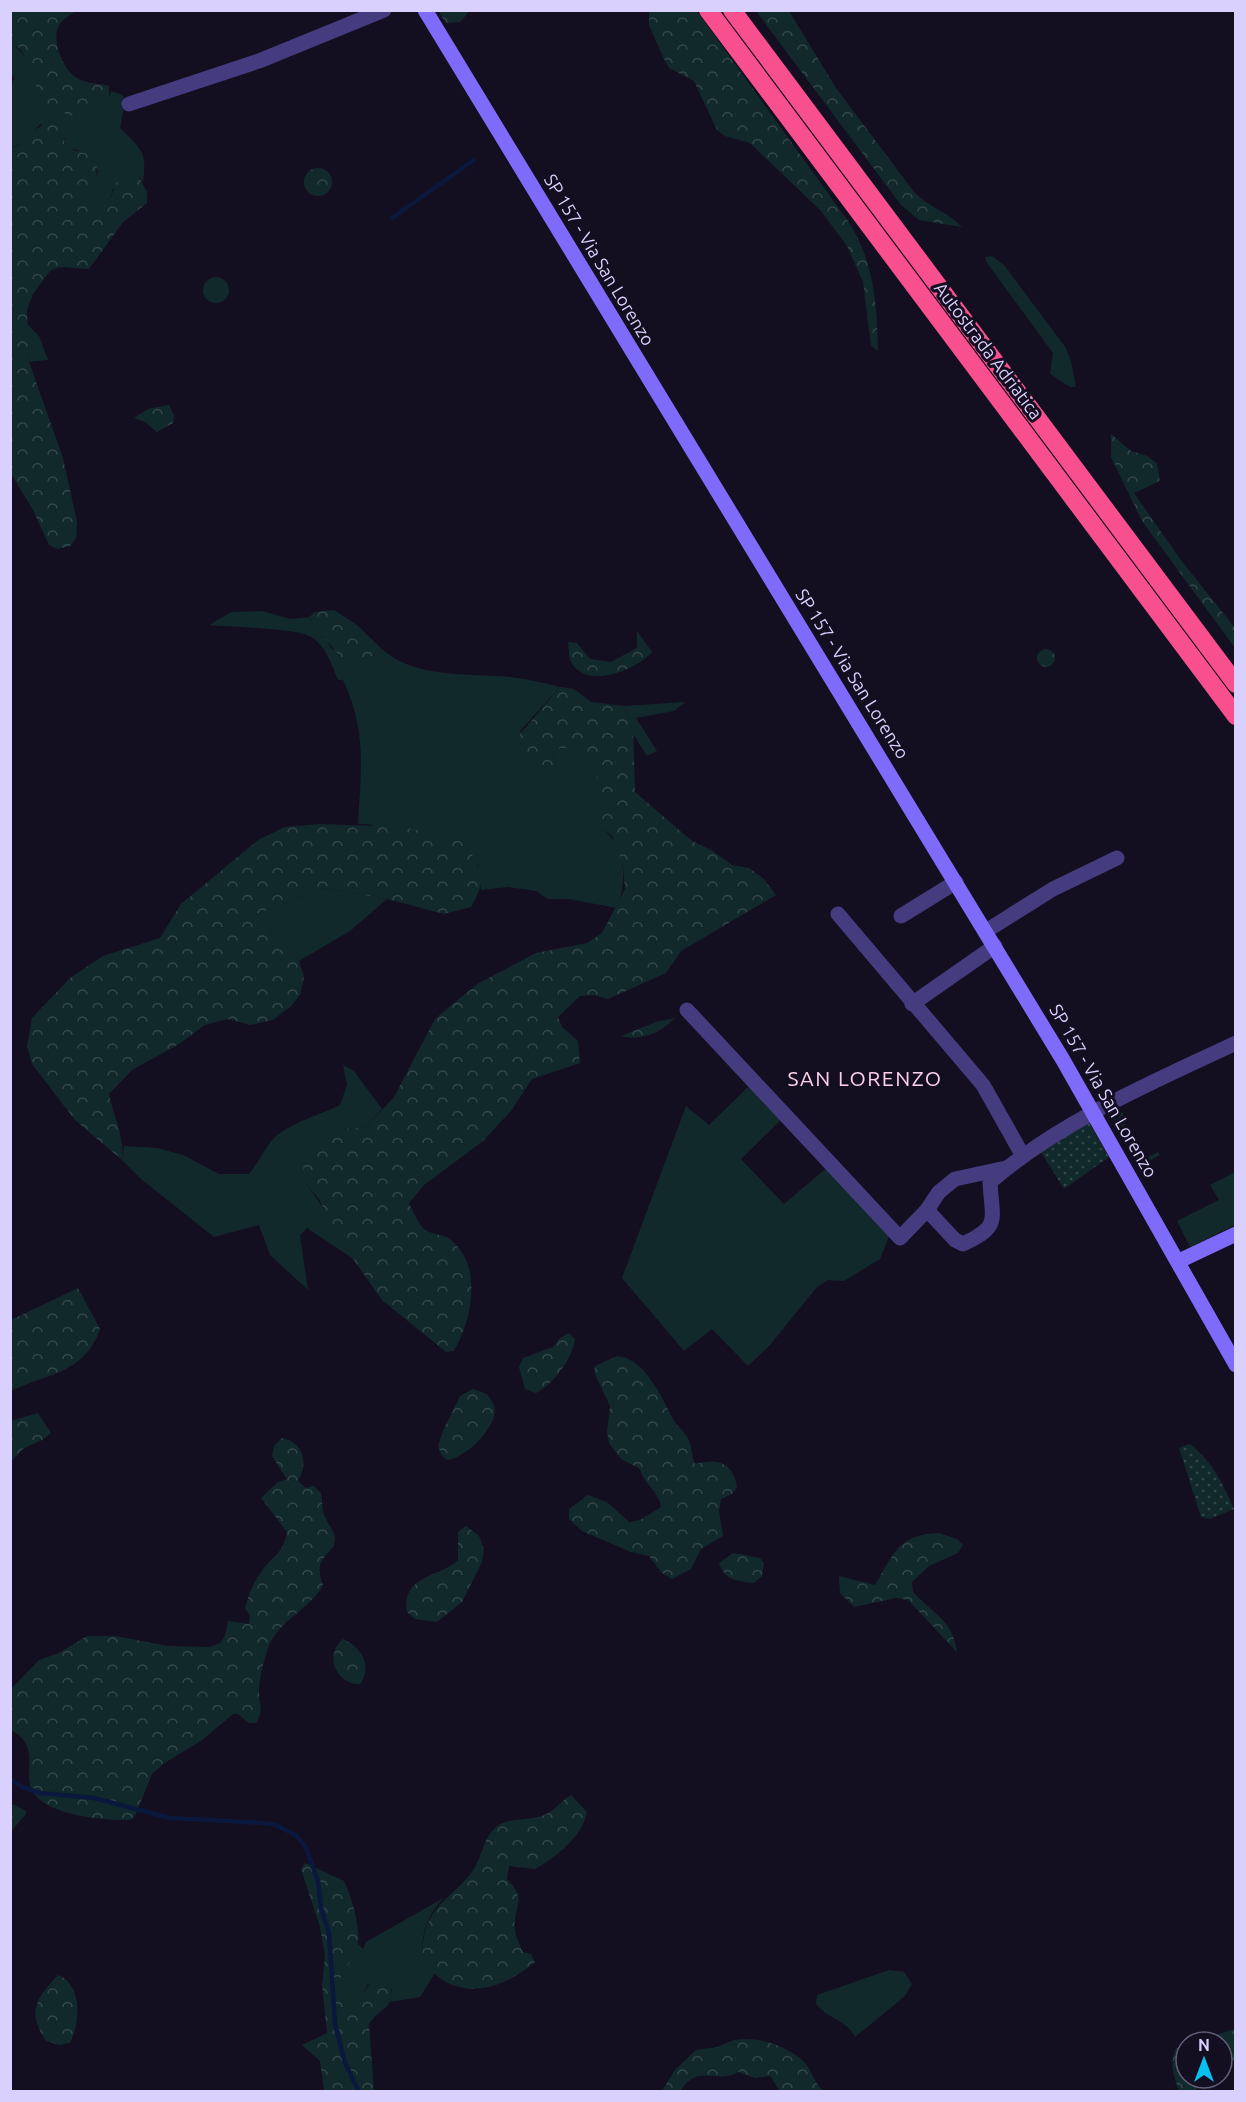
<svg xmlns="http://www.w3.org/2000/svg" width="1246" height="2102" font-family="Ubuntu,sans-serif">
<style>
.green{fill:#12292b}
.forest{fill:url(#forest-crowns)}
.garden{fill:url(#garden-dots)}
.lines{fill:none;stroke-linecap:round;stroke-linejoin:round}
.stream{stroke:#0b183d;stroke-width:4.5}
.street{stroke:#453b7f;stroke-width:15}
.secondary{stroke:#7e6bf9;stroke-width:15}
.highway{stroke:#f8508f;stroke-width:18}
.labels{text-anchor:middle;stroke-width:6;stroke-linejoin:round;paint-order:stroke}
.street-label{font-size:18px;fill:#dad0fd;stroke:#140e21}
.quarter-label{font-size:21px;letter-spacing:1.5px;fill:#fdd2e9;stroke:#140e21}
</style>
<defs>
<pattern id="forest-crowns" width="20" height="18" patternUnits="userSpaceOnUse" patternTransform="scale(1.5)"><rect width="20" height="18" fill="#12292b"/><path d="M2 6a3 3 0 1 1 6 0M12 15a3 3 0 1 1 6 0" fill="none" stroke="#34474b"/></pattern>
<pattern id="garden-dots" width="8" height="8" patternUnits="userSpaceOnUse" patternTransform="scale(1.5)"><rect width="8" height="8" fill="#12292b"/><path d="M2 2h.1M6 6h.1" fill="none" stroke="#34474b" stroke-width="1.8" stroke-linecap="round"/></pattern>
</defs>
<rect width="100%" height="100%" fill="#140e21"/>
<g class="green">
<path d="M14,44L75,116C79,113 83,109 88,107C100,101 108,107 111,91L122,95L125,101L120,128C140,148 148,151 143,182L138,175L113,189C110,201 107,205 94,205L91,199L98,170L78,150L66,148L65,139L40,124L27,141L11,148L10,92L14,78L10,70L11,46Z"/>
<polygon points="992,256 1004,265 1066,348 1071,361 1076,387 1070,387 1050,374 1053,353 987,263 985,257"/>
<circle cx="216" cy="290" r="13"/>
<polygon points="27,324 39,336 48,360 29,362"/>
<path d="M263,611L290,619L310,617L318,635L324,638L332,649L368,659L382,649C415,679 469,673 510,677C527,679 544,683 560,687L520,731L560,772L553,758L554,749C571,747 583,747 596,759L603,829C627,849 627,882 617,908L568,899H548L536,891L508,887L481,890L478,864L368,824H358C361,770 367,731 343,680H338C332,665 326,646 311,637C297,628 229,627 209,625L231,612Z"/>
<polygon points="685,702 674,711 636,718 657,751 647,756 632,732 633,725 624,706"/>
<polygon points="324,888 387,899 350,931 299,961 256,914"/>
<path d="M343,1065L354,1071L382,1109L366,1127L342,1129L304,1181C324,1205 336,1234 355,1260L307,1228L300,1235L308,1290L270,1255L259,1225L214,1237L141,1179L122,1160L124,1146L157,1148L183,1155L219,1174H249C258,1163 265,1148 273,1139C289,1123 320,1115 340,1105L347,1085Z"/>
<polygon points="752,1083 783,1118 741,1159 784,1204 830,1165 890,1234 880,1259 844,1281 828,1280 817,1287 770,1345 748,1366 712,1329 684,1351 622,1278 686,1106 709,1125"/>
<polygon points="1122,1112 1124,1115 1121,1117 1144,1159 1158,1152 1160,1155 1146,1163 1153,1177 1147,1180 1113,1117"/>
<polygon points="1235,1172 1235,1225 1190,1247 1177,1221 1219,1200 1210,1185"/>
<path d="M445,1897C426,1914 411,1953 435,1973L420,1997L390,2002L392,1989L368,1984L363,1993L353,1999L341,1991C335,1971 354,1961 358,1944L363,1949L366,1942Z"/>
<path d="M889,1970L904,1972L912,1984L905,1996L855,2037C847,2020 828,2019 816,2004L817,1995Z"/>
</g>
<g class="forest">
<path d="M11,10L76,11C70,15 61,20 58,27C52,42 63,70 77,78C87,84 98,83 109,86V99C101,107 88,106 75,116C23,106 41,64 14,44L11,46Z"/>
<polygon points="438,11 467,11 468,13 460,22 446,23"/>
<path d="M649,11H697L848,221C874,261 877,305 878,351L871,346L863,282L847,246L821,211L750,143L725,136L717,130L694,81L669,68L663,57L649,25Z"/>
<path d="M756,11H789L836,88L914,192C929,207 947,212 962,227L919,220L901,205Z"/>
<path d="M51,121L61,131L67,148L91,155L97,162L96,185L91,199L94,205C114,205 110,193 119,178L129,173L138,175L147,192V203L123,222L89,269L60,267L50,271L33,294L27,310L29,362L63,458L77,522L76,538L70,546L58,549L49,545L32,508L10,472L11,148C29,144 33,126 51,121Z"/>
<circle cx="318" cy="182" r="14"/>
<polygon points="169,405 174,415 173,423 157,432 145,422 134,418 148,409"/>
<polygon points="1111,434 1131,451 1147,456 1157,463 1160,481 1134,493 1180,559 1235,628 1235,648 1142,521 1111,457"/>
<polygon points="334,610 357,625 382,649 368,659 341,657 324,638 318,635 310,617 314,612"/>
<path d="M637,631L652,652C637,669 590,689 573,665C568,659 569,649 568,642L577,643L590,659L611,662L637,648Z"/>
<circle cx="1046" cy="658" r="9"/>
<path d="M560,687L574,689L591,702L624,706L633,725L635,792L692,841L711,850L732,865L749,868L763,878L776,895L681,951L666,973L608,999L594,995L580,996L558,1017L562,1027L578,1041L580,1063L532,1079L511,1111L483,1141L424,1185L409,1203C412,1210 419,1225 425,1230C433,1235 444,1234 451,1240C483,1266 472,1320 454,1351L446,1352L382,1300L336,1235L319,1199L304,1181L303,1159L309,1148L342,1129L366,1127L394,1097L435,1019L460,998L479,983L536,953L587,943L602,933L625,889L623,865L612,836L603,829L599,819L596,759C583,747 571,747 554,749L553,758L560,772L556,777C536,775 518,758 515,740Z"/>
<path d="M320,824L404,827L464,842C481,868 488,879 471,907L444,914L387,899L324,888L256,914L299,961L304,977L300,995L291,1006L273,1020L250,1025L228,1019L205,1025L179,1044L132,1070L109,1094C113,1116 125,1137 122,1160L75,1120L32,1064L27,1046L32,1018L70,978L103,956L160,938L181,904L258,840L285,827Z"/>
<path d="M675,1018C660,1033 643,1041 621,1036L656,1022Z"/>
<path d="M78,1288L100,1329C84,1374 48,1373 11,1391V1320Z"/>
<path d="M569,1333L575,1339C572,1359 554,1384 536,1393L525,1389L519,1367L523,1358L553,1347L560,1338Z"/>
<path d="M617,1356C644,1357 662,1398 673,1419C677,1426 684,1431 687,1437C692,1445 691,1455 695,1464C716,1458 733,1461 737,1487L732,1494L721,1499L719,1511L723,1536L701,1549L691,1569L672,1579L662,1573L649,1556L631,1552L582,1531L569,1519V1509L588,1495L607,1502L629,1522L640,1520L661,1507C660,1493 644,1484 640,1469L621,1459L609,1443L607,1432L610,1406L594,1372L595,1366Z"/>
<path d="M473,1389L487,1394C491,1400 497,1407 494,1416C489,1434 466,1457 447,1460L442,1456L438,1446L443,1431L460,1396Z"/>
<polygon points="38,1413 51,1433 42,1440 24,1448 11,1461 11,1421"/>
<path d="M282,1438C303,1442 309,1463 298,1481L306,1488L314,1486L321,1493C322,1499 322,1506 323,1512C325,1521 334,1529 335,1538C335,1556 311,1555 323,1585C309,1611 276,1621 267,1651C263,1664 259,1679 259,1692C259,1705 264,1711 256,1723H249L238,1714H233L202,1740L163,1764L152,1774L135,1816L130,1820C105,1821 52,1815 36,1796C18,1775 45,1749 11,1730V1689L39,1660L59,1653L87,1636H115L168,1646L210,1647L220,1643L225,1636L228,1621L249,1624L250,1616L245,1608C249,1594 253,1583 261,1572C273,1555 283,1555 287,1532L261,1498L278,1482L287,1479L272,1456L274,1446Z"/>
<path d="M466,1526L479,1536L484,1550L482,1562L462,1602L437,1622L415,1619L407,1612C401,1575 441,1577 458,1560V1532Z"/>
<path d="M939,1533L957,1539L963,1545L958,1553L929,1566L912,1582L913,1592C933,1614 953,1620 957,1652L908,1600L896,1598L854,1607L840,1593L839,1576L875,1585C894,1553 899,1534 939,1533Z"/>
<path d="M733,1553L760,1558L764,1563L762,1576L754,1583C737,1581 725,1581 719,1563Z"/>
<path d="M343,1639C361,1647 373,1666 360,1684C339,1686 322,1656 343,1639Z"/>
<path d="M571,1795L587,1812C582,1837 556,1857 535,1869L509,1866L507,1879C523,1897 519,1898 515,1919C513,1931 518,1942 523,1952L531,1954L535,1962C507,1986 467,2001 436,1975C426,1966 421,1955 423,1943C427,1904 455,1897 474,1869C482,1856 483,1840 494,1829C506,1817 523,1821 538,1817C553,1814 559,1802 571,1795Z"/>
<polygon points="13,1804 26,1811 26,1814 11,1831 11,1807"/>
<path d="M305,1863L344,1881C352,1899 360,1924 358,1945C356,1963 335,1970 341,1991L353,1999L363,1993L375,1976L389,1977C397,2012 382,2004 369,2024L374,2091H324L320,2061L302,2045L327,2033L322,1985L325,1955L320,1927L301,1869Z"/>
<path d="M58,1975C83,1985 80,2023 70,2043L60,2045L46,2041C26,2012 37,1997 58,1975Z"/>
<polygon points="1235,2029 1235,2059 1222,2066 1222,2042 1192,2042"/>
<path d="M748,2039C767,2039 798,2051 808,2067C814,2077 815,2084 824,2091H780L770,2076L755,2078L738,2072C717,2085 698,2062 680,2091H662L675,2070L696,2050L717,2047L734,2040Z"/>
<path d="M1186,2045V2078H1201L1196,2091H1179C1174,2076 1169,2064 1176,2048Z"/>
</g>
<g class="garden">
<polygon points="1087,1119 1109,1157 1064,1189 1041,1152"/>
<path d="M1190,1444C1213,1463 1222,1482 1234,1509L1210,1519L1201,1517L1179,1448Z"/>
</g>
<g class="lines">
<g class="stream">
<polyline points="392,218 474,160"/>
<polyline points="10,1779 22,1787 40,1793 94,1798 170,1818 264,1823 276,1825 297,1836 306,1848 318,1881 321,1908 329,1933 335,2024 345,2063 359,2092"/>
</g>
<g class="street">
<polyline points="129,104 259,61 384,10"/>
<polyline points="838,914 983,1085 1023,1156"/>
<polyline points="901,916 956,882"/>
<polyline points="986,931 1053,889 1117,858"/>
<polyline points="912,1004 995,946"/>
<polyline points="687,1010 900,1238 927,1210 939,1192 955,1179 1006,1168"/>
<path d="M927,1210L955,1240L963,1244C1001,1226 992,1221 990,1182C1061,1121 1151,1083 1236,1043"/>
</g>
<g class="secondary">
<polyline points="425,10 1063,1060 1236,1365"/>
<polyline points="1179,1261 1236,1234"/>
</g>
<g class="highway">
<polyline points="708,10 1236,716"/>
<polyline points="732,10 1236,684"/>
</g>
</g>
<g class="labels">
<g class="street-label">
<text transform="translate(599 260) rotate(59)" y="6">SP 157 - Via San Lorenzo</text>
<text transform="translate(988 351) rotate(53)" y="6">Autostrada Adriatica</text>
<text transform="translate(852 674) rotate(58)" y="6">SP 157 - Via San Lorenzo</text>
<text transform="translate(1103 1091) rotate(60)" y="6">SP 157 - Via San Lorenzo</text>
</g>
<g class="quarter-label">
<text x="865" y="1086">SAN LORENZO</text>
</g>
</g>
<rect width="1246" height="2102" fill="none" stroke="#dad0fd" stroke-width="24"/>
<g transform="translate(1204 2060)"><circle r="28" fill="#140e21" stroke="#635c79" stroke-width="1.5"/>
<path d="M0-4.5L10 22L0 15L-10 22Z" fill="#09c1f0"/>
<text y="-9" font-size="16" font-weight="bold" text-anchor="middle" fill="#dad0fd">N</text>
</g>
</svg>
